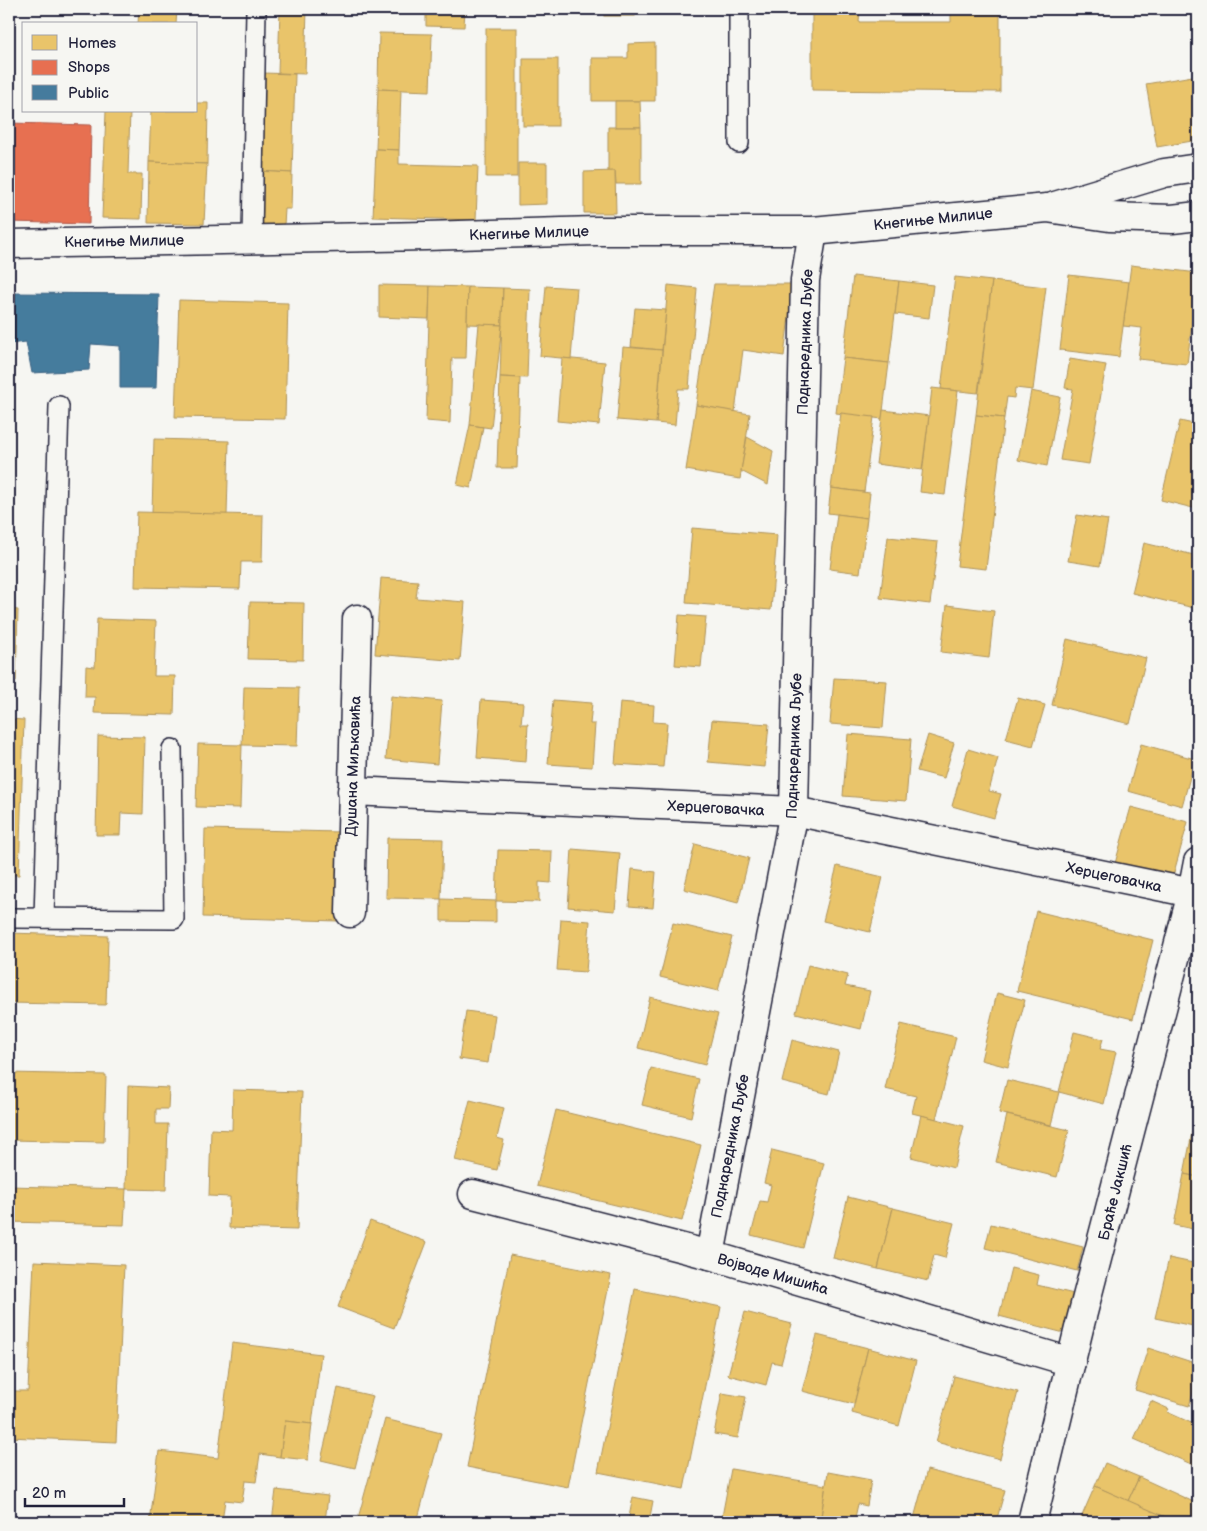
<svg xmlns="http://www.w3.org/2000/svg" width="1207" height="1531" font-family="'Balsamiq Sans',sans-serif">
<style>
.homes{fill:#e9c46a;stroke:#ad935c}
.shops{fill:#e76f51;stroke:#ac584a}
.public{fill:#457b9d;stroke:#3a6080}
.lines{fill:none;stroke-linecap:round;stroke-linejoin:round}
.service-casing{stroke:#22223b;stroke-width:22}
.minor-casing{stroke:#22223b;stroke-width:31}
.tertiary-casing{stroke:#22223b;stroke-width:31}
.service{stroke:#f6f6f2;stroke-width:19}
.minor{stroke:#f6f6f2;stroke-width:28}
.tertiary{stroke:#f6f6f2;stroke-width:28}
.labels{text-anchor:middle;stroke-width:5;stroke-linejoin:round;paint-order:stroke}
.street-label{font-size:15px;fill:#22223b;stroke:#f6f6f2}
</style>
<rect width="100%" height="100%" fill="#f6f6f2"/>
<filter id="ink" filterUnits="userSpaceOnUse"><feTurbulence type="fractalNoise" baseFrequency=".02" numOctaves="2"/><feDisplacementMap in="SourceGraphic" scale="10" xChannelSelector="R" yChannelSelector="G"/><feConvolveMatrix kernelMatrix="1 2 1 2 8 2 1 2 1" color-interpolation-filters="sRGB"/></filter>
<g filter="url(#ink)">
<g class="homes">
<polygon points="139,9 177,9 176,24 138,24"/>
<polygon points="280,9 307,9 305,74 278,73"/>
<polygon points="426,9 465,9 464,27 426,26"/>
<rect x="604" y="9" width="31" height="7"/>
<polygon points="812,9 860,9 859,22 951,22 951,9 1000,9 1000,92 812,90"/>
<rect x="486" y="28" width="31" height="149"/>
<polygon points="379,33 432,34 430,91 378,89"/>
<polygon points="655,43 655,101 592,101 592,58 628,58 628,44"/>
<rect x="523" y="59" width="35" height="67"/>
<polygon points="263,73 295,74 292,173 259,171"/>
<polygon points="1198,75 1198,140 1157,147 1146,84"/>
<polygon points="378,89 401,90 399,150 376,149"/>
<polygon points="615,101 640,101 641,127 615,127"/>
<polygon points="196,103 208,103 207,164 149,162 151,111 196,111"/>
<polygon points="106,111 130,111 128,174 142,174 141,219 102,218"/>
<polygon points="608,127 641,127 641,184 616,184 615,171 608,172"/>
<polygon points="376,149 399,150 399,164 478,166 476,220 373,217"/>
<polygon points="149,162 207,164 204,224 148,223"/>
<polygon points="518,163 547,163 547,204 518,205"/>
<polygon points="259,171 292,173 291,209 285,209 284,225 258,225"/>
<polygon points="615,171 616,213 584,213 584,172"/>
<polygon points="1131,265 1198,273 1187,364 1138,359 1142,328 1123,326"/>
<polygon points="1069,275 1129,282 1119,357 1060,350"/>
<polygon points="853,276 899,281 889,363 843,358"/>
<polygon points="955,277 992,281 978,393 941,389"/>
<polygon points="899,281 933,285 929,318 895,314"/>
<polygon points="992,281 1046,287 1033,390 1015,388 1014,398 1007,397 1004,418 976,415"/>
<polygon points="714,284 793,284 784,356 743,350 735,412 696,405"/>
<polygon points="379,285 430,286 429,319 379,317"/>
<polygon points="668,285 697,288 689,389 678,389 675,425 656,423"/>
<polygon points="430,286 468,287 466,358 452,358 450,423 426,421"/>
<polygon points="546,286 577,288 571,359 540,356"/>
<polygon points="468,287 503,288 502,325 467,324"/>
<polygon points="503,288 530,289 527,378 500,377"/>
<polygon points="179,300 288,303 285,419 175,417"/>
<polygon points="635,308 666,310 662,350 631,347"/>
<polygon points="479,324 502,325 491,428 470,425"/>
<polygon points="623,347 662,350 656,423 617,420"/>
<polygon points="562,358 605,362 599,425 557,421"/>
<polygon points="843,358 889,363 882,419 836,413"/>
<polygon points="1070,359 1106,365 1089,464 1060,460 1073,389 1065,388"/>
<polygon points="500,377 520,378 517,468 497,468"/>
<polygon points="932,388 958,391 945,495 920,492"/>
<polygon points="1031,391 1060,397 1047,466 1018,460"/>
<polygon points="696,405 750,414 740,479 686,470"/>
<polygon points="883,410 929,416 922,470 876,464"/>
<polygon points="841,413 874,417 864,492 831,488"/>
<polygon points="976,415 1004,418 986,569 957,566"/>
<polygon points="1180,421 1198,425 1198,502 1197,509 1161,500"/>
<polygon points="470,425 483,427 471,488 457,485"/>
<polygon points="747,437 773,451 768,485 741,471"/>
<polygon points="154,439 229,441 227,515 152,513"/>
<polygon points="831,488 870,493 867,518 828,513"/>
<polygon points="137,512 263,515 262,562 241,562 240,589 135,587"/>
<polygon points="837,514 867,518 860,573 830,569"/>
<polygon points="1077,515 1108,520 1100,566 1068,561"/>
<polygon points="692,528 777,535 771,610 686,603"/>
<polygon points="888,537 938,542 930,604 880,598"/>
<polygon points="1144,543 1198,556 1198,609 1132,593"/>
<polygon points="381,578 418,581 416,598 465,602 460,661 375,654"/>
<polygon points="250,602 304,603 303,660 248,659"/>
<polygon points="947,605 994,611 989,658 941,652"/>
<polygon points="9,609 18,610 16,681 9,681"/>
<polygon points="679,615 706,617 701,667 675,665"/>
<polygon points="97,619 156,621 154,676 175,676 174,715 94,713 95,697 85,697 86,666 95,667"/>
<polygon points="1067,639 1146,658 1130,724 1052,705"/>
<polygon points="834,678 887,681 883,728 830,724"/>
<polygon points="244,687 299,688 297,746 242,745"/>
<polygon points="391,696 442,701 437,764 386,759"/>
<polygon points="1018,698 1045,705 1033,746 1006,739"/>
<polygon points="481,700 523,703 521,724 528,724 526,762 477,758"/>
<polygon points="553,700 592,703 590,724 595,724 592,767 548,764"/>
<polygon points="620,702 654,705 653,722 667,723 663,767 615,764"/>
<polygon points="9,719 24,720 19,875 9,875"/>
<polygon points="712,720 769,724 765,767 708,762"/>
<polygon points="848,734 911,739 906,801 843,796"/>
<polygon points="928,735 954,743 944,778 917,771"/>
<polygon points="98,736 145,737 143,814 121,813 120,835 96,835"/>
<polygon points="198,744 242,745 240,808 196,807"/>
<polygon points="1141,744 1195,759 1182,806 1128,791"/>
<polygon points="968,749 998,758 989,791 1001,794 994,818 952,806"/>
<polygon points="1131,807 1188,822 1171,883 1114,867"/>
<polygon points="205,829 340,832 338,921 203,917"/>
<polygon points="387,838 443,839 441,899 386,898"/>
<polygon points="695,844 749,858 738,903 684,889"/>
<polygon points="572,849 620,853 615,911 568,907"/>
<polygon points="498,850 552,851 551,883 539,882 539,902 496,901"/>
<polygon points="837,866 883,877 870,932 823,921"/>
<polygon points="632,869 656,872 653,908 629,906"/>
<polygon points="441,899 496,901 496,922 441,921"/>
<polygon points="1036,911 1153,940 1133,1019 1017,991"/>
<polygon points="561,919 590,921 586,972 557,970"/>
<polygon points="673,923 732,937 718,991 660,977"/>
<polygon points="9,933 108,936 106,1005 9,1003"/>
<polygon points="808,965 848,975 845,986 870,991 861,1029 796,1013"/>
<polygon points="997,993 1025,1000 1008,1067 981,1060"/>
<polygon points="650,997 718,1014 705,1065 638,1048"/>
<polygon points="466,1011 495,1015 488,1063 459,1059"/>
<polygon points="901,1024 956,1037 936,1119 912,1113 916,1096 885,1089"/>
<polygon points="1074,1032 1103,1039 1100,1049 1116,1052 1104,1104 1059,1092"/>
<polygon points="792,1040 839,1052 829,1094 782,1082"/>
<polygon points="651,1068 699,1079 691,1117 642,1105"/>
<polygon points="9,1073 106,1075 104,1142 9,1140"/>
<polygon points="1007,1080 1059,1092 1051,1125 999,1113"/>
<polygon points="128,1086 169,1088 168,1109 156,1109 156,1124 168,1124 166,1190 126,1189"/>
<polygon points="233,1090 302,1092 297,1230 229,1228 230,1197 209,1196 211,1129 232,1130"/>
<polygon points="470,1100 504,1108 497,1138 504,1140 497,1170 455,1160"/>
<polygon points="1198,1102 1198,1129 1193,1128"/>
<polygon points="556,1110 701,1145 682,1221 537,1186"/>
<polygon points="921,1115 964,1126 954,1168 911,1157"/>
<polygon points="1007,1115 1069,1130 1057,1177 996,1162"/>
<polygon points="1193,1128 1198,1129 1198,1177 1184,1174"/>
<polygon points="772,1150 824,1163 803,1248 751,1235 760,1201 767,1202 771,1185 764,1183"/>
<polygon points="1184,1174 1198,1177 1198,1230 1174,1225"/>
<polygon points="9,1186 126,1189 124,1225 9,1222"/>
<polygon points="848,1197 893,1208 878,1269 833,1258"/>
<polygon points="893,1208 954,1223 945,1258 934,1255 928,1281 878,1269"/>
<polygon points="370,1221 427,1242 394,1328 338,1307"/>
<polygon points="991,1224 1083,1247 1077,1271 985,1248"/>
<polygon points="510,1255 611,1275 568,1487 467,1467"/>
<polygon points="1169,1258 1198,1264 1198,1327 1155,1318"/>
<polygon points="34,1261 124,1265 116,1442 9,1437 9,1391 28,1391"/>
<polygon points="1011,1268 1039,1275 1037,1285 1078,1295 1068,1334 999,1316"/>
<polygon points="635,1289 721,1307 684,1489 598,1472"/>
<polygon points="745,1312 792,1324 781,1364 772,1362 766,1385 728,1375"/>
<polygon points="817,1335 868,1348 854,1404 802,1391"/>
<polygon points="232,1343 321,1354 312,1424 285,1421 280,1457 260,1454 256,1482 245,1481 242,1502 225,1500 222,1522 150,1522 159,1451 218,1458"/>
<polygon points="868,1348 916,1361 899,1426 852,1413"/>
<polygon points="1148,1348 1198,1364 1198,1377 1189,1406 1135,1390"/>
<polygon points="954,1376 1018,1392 1000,1459 936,1442"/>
<polygon points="338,1388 373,1396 355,1468 321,1460"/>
<polygon points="722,1393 746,1397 738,1438 714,1434"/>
<polygon points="1151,1401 1169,1409 1167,1412 1198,1426 1198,1467 1134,1439"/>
<polygon points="385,1419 441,1433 417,1522 357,1522"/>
<polygon points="285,1421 312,1424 308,1460 280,1457"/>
<polygon points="1105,1463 1139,1477 1128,1501 1095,1486"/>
<polygon points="731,1469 826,1485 820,1522 721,1522"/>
<polygon points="927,1470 1005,1490 996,1522 913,1522"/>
<polygon points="828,1472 871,1480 867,1506 858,1504 854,1522 821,1517"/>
<polygon points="1139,1477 1198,1504 1198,1522 1177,1522 1128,1501"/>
<polygon points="1095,1486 1168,1518 1166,1522 1091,1522 1081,1518"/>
<polygon points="276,1490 328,1496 325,1522 272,1522"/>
<polygon points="633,1497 653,1501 649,1522 628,1522"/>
</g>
<polygon class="shops" points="9,123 91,125 89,224 9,222"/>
<polygon class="public" points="9,293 159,294 156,388 120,388 120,346 91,344 89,370 32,373 26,342 9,344"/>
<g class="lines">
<defs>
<g id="service">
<polyline points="739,9 739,143"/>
<polyline points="252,238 256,9"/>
<polyline points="9,918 174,919 172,749"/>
<polyline points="44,918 59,406"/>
</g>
<g id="minor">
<polyline points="352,791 794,811 1192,893"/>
<polyline points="350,913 357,619"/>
<polyline points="473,1194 710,1255 1071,1362"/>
<polyline points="710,1255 794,811 805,280 813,231"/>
<polyline points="1032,1522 1080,1324 1192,893 1198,862"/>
</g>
<g id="tertiary">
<polyline points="1055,206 1164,173 1198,168"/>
<polyline points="9,244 426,236 596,231 813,231 1047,208 1109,217 1172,219 1198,216"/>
</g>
</defs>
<use href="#service" class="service-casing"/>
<use href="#minor" class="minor-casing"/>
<use href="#tertiary" class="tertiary-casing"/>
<use href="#service" class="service"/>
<use href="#minor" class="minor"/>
<use href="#tertiary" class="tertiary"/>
</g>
</g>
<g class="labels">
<g class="street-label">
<text transform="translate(933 219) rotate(-6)" y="5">Кнегиње Милице</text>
<text transform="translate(529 233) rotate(-2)" y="5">Кнегиње Милице</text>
<text transform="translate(124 241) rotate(-1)" y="5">Кнегиње Милице</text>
<text transform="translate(805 342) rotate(-88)" y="5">Поднаредника Љубе</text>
<text transform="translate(794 746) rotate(-88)" y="5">Поднаредника Љубе</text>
<text transform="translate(353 766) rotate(-88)" y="5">Душана Миљковића</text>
<text transform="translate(716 808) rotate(3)" y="5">Херцеговачка</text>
<text transform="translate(1114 877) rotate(12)" y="5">Херцеговачка</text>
<text transform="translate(730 1146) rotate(-79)" y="5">Поднаредника Љубе</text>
<text transform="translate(1115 1192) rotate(-76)" y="5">Браће Јакшић</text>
<text transform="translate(773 1274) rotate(16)" y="5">Војводе Мишића</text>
</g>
</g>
<rect width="1207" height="1531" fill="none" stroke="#f6f6f2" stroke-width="30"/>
<rect x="15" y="15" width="1177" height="1501" fill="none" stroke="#22223b" stroke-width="2" filter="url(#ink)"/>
<rect x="22" y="22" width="175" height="90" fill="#f6f6f2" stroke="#a1a1a9"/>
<rect x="32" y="35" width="25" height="15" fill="#e9c46a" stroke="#a1a1a9"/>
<text x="68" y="48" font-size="15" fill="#22223b">Homes</text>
<rect x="32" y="60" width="25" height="15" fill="#e76f51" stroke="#a1a1a9"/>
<text x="68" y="72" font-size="15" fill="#22223b">Shops</text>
<rect x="32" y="85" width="25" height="15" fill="#457b9d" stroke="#a1a1a9"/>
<text x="68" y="98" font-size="15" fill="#22223b">Public</text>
<path d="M25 1498v8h99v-8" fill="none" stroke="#22223b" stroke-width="2.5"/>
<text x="32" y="1498" font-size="15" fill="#22223b" stroke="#f6f6f2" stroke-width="4" paint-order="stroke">20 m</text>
</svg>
